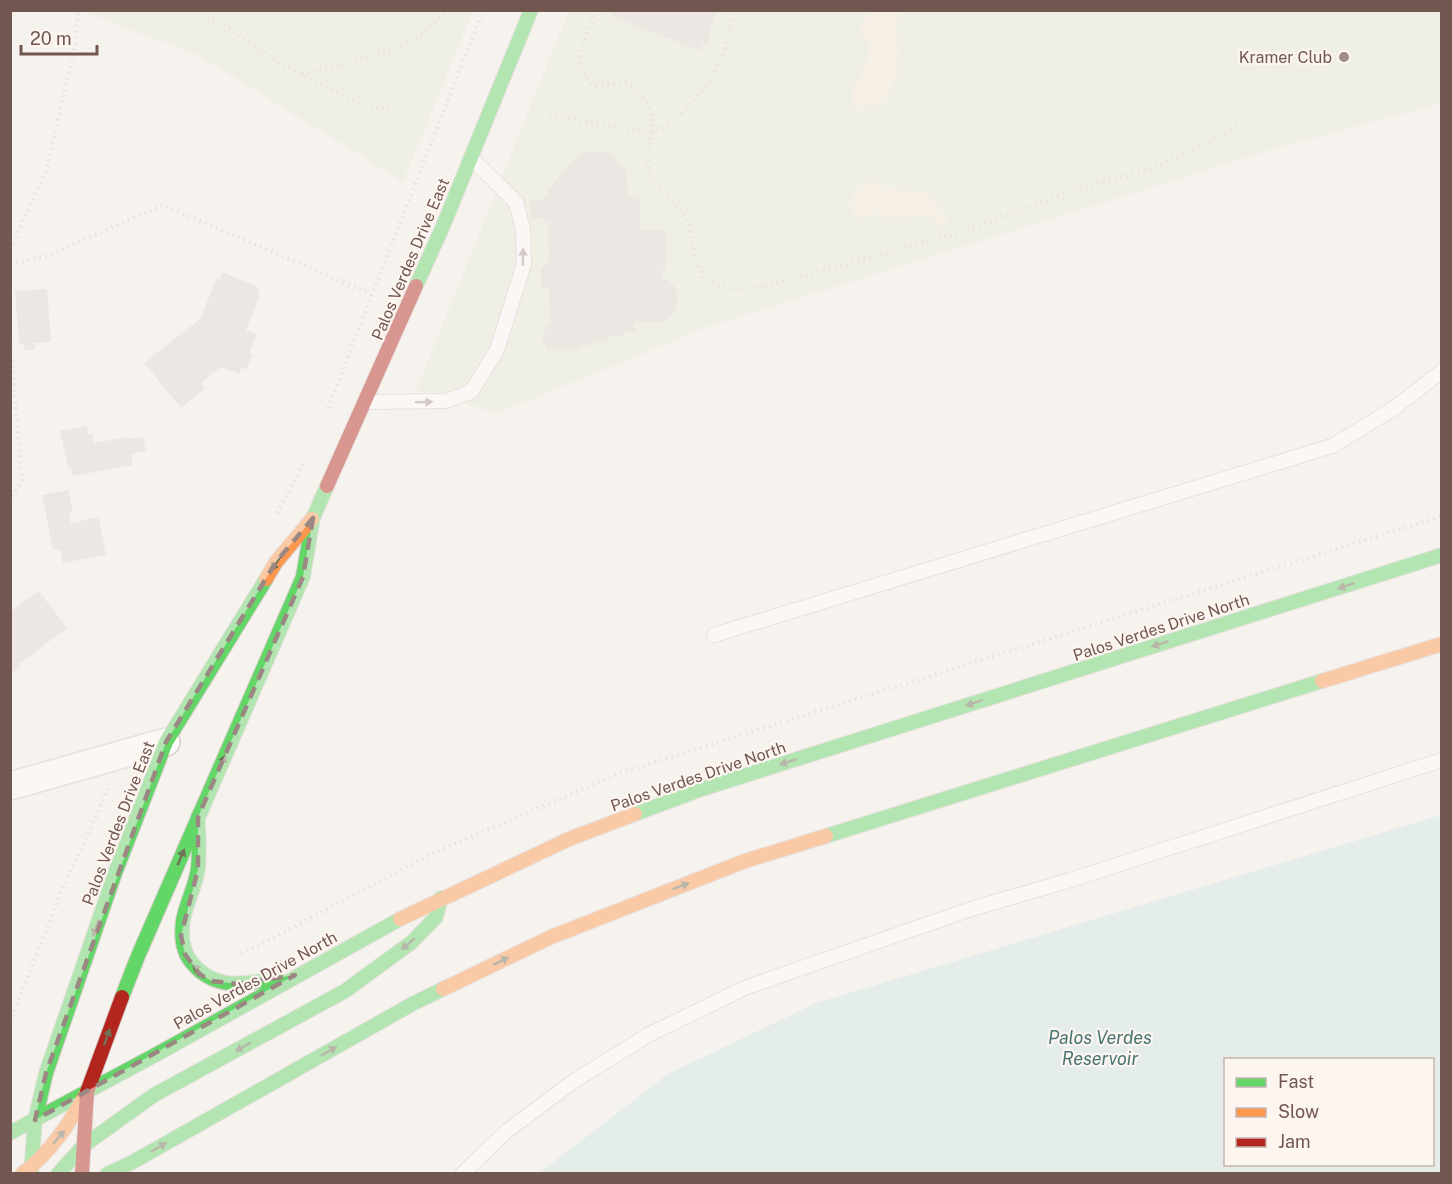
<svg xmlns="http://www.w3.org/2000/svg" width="1452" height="1184" font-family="'Public Sans',sans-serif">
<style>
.green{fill:#e7ebda}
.sand{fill:#f5eada}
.water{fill:#d0e7e4;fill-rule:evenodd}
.building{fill:#e2dad6}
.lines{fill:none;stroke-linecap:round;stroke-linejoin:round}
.lane-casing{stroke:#d5cdca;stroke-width:16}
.street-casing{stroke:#d5cdca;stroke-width:30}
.fast-casing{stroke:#d6cdca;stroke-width:16}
.slow-casing{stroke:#d6cdca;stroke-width:16}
.jam-casing{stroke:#d6cdca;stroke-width:16}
.path{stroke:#d9d1d0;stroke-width:4;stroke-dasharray:1.5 4.5;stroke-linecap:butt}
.lane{stroke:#fefdfc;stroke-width:14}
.street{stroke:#fefdfc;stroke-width:27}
.fast{stroke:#63d668;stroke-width:14}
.slow{stroke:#ff974d;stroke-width:14}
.jam{stroke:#b3261e;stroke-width:14}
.oneway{fill:#aa9995}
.oneway2{fill:#6f7055}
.marked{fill:none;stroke:#9b8882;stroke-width:4.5;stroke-dasharray:12 8;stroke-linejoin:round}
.poi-dot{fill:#a08d87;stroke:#fdf5f0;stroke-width:2}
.labels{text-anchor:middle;stroke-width:4.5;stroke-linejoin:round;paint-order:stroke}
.poi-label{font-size:16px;fill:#725650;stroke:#fdf5f0;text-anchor:end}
.street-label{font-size:16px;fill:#725650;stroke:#fdf5f0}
.water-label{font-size:18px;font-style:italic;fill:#467573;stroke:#fdf5f0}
</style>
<rect width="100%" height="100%" fill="#f6f2ee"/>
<g class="green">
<polygon points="81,11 81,10 473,11 403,182 198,55"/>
<polygon points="569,11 1441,11 1441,103 1271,150 710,326 498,413 416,390"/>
</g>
<g class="sand">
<path d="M872,11H900L896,23L899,54L897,61L898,72L888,97L881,105L870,107L861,112C842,97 854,88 862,72C865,66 868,56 869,50C870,34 846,40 872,11Z"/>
<path d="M878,181L883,188L896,187L909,192H925L929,194L947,219V224L941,227L929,216L923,215L893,220L879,214L857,217L853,216L849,205C854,190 861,181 878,181Z"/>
</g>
<path class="water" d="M1441,815V1173H539L668,1074L816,1003ZM1226,1060H1432V1164H1226Z"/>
<g class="building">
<polygon points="615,10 717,10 708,33 710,34 706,46 703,44 701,51 612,17"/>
<polygon points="583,152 609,152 626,171 628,197 641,197 640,229 666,230 666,269 662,269 662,276 673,284 677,291 677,307 670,318 664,322 658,323 635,322 635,332 624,332 624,336 609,336 609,341 594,341 594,345 579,345 579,349 546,349 546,345 543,345 543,331 546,331 546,326 550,326 549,288 541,288 541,270 549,259 548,222 544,222 544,218 531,219 530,200 544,199 544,197 548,197 548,191 563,171"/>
<polygon points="222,272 260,288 257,294 260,295 246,330 257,334 249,353 253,354 247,369 242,367 239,374 221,367 201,383 205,388 181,408 144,363 200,319 217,278 220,279"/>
<polygon points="47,289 51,342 34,343 35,350 24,350 24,344 19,344 15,291"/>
<polygon points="87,426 88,434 92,433 94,443 127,437 128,439 143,437 146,451 131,454 133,465 73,476 71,468 68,468 60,431"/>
<polygon points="68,490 73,512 69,513 71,523 99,517 106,555 63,563 60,549 53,550 42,495"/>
<polygon points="39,591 67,628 19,664 21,666 10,674 10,612"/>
</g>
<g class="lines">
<defs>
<g id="lane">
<polyline points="366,402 446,401 471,392 497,350 524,264 523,230 516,202 471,158"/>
<polyline points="714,635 1332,446 1393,409 1442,371"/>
<polyline points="462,1174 507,1131 574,1081 648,1035 747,987 971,909 1064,882 1442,760"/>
</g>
<polyline id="street" points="10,786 166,742"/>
<g id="fast">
<polyline points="416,286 443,226 531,10"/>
<polyline points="635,814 702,789 1442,555"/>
<path d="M198,817C198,834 200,851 198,868C196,886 186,903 183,921C181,936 182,952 193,964C216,991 247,984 278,978"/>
<polyline points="826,836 1322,681"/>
<polyline points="122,997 138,956 303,577 313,518 327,486"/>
<polyline points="10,1133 159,1053 400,919"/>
<polyline points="31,1174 35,1120 46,1073 115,873 166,742 266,579"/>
<polyline points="58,1174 83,1146 154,1095 345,991 412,942 436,917 441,898"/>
<polyline points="107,1174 131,1163 414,1003 443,989"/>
</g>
<g id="slow">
<polyline points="266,579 276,562 312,519"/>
<polyline points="1322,681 1442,644"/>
<polyline points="400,919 569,839 635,814"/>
<polyline points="443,989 551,937 745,861 826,836"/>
<path d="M22,1174C51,1152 69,1124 87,1092"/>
</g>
<g id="jam">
<polyline points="327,486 416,286"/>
<polyline points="82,1174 87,1092 122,997"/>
</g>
</defs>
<use href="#lane" class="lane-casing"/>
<use href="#street" class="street-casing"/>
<use href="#fast" class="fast-casing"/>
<use href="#slow" class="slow-casing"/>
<use href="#jam" class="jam-casing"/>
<g class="path">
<polyline points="191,10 229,28 278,62 341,94 357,102 375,107 392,109"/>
<path d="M594,16C585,41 568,67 595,86L625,82L636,87L645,101L651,111V132L647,160L650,175L687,219L697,265L704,279L721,287L737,289L767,286L965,231L1077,189L1148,170L1208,143L1240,125"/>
<path d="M302,74C352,61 414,54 447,10"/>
<path d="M550,115L644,132C670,132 703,95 714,73C724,54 729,31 737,10"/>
<polyline points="10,249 46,171 75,46 78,10"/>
<polyline points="10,262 21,262 47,256 163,205 371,294"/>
<polyline points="10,336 22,481 10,500"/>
<polyline points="328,408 483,10"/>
<polyline points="277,513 303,464"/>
<polyline points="241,953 258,946 433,853 623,772 1442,516"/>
<polyline points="10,1022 60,895 110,785"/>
</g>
<use href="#lane" class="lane"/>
<use href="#street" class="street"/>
<use href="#fast" class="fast"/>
<use href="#slow" class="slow"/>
<use href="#jam" class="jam"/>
</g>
<defs><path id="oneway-solid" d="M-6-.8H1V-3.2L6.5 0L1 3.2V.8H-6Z" transform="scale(1.5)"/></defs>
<g class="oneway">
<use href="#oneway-solid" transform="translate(523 257) rotate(-89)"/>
<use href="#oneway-solid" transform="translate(424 402) rotate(-1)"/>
</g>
<g class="oneway2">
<use href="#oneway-solid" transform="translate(276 563) rotate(125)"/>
<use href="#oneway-solid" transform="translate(1346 586) rotate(162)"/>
<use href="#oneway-solid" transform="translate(1160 644) rotate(162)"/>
<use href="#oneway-solid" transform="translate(974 703) rotate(162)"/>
<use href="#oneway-solid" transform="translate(788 762) rotate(162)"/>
<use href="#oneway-solid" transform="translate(222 763) rotate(-66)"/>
<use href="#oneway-solid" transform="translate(181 857) rotate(-67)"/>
<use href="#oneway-solid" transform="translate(681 886) rotate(-21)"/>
<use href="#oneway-solid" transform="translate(96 928) rotate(109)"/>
<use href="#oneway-solid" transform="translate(408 944) rotate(141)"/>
<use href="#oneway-solid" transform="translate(501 961) rotate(-26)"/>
<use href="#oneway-solid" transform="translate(199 971) rotate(-135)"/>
<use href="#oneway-solid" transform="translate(107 1037) rotate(-70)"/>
<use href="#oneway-solid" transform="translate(243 1047) rotate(151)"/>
<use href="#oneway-solid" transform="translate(329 1051) rotate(-30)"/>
<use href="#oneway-solid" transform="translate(59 1137) rotate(-49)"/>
<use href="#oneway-solid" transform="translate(159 1147) rotate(-30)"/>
</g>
<path d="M0 0H1452V1184H0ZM313,518L303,577L198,817V869L181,936L185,954L199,974L212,981L238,984L295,975L35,1120L46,1073L166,742L276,562Z" fill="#f6f2ee" fill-opacity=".55" fill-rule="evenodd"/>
<path class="marked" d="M313,518L303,577L198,817V869L181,936L185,954L199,974L212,981L238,984L295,975L35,1120L46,1073L166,742L276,562Z"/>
<circle class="poi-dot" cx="1344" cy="57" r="6"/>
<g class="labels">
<g class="poi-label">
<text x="1332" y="63">Kramer Club</text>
</g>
<g class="street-label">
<text transform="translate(410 259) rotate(-67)" y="6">Palos Verdes Drive East</text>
<text transform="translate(1161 627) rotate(-18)" y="6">Palos Verdes Drive North</text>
<text transform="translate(698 776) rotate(-19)" y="6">Palos Verdes Drive North</text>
<text transform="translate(118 823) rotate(-69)" y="6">Palos Verdes Drive East</text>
<text transform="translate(255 980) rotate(-29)" y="6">Palos Verdes Drive North</text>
</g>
<g class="water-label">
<text x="1100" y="1044">Palos Verdes<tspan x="1100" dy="21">Reservoir</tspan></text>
</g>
</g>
<rect width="1452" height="1184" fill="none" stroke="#725650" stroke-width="24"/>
<rect x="1224" y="1058" width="210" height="108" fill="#fdf5f0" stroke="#c5b5b0" stroke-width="1.5"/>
<rect x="1236" y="1078" width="30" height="9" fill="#63d668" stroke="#c5b5b0" stroke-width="1.5"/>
<text x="1278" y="1088" font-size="18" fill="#725650">Fast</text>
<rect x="1236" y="1108" width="30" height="9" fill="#ff974d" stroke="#c5b5b0" stroke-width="1.5"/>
<text x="1278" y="1118" font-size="18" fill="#725650">Slow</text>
<rect x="1236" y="1138" width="30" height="9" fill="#b3261e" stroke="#c5b5b0" stroke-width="1.5"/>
<text x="1278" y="1148" font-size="18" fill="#725650">Jam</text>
<path d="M21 45v9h76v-9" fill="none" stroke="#725650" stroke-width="3"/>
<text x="30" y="45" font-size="18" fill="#725650" stroke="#fdf5f0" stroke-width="4.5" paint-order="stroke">20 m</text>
</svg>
